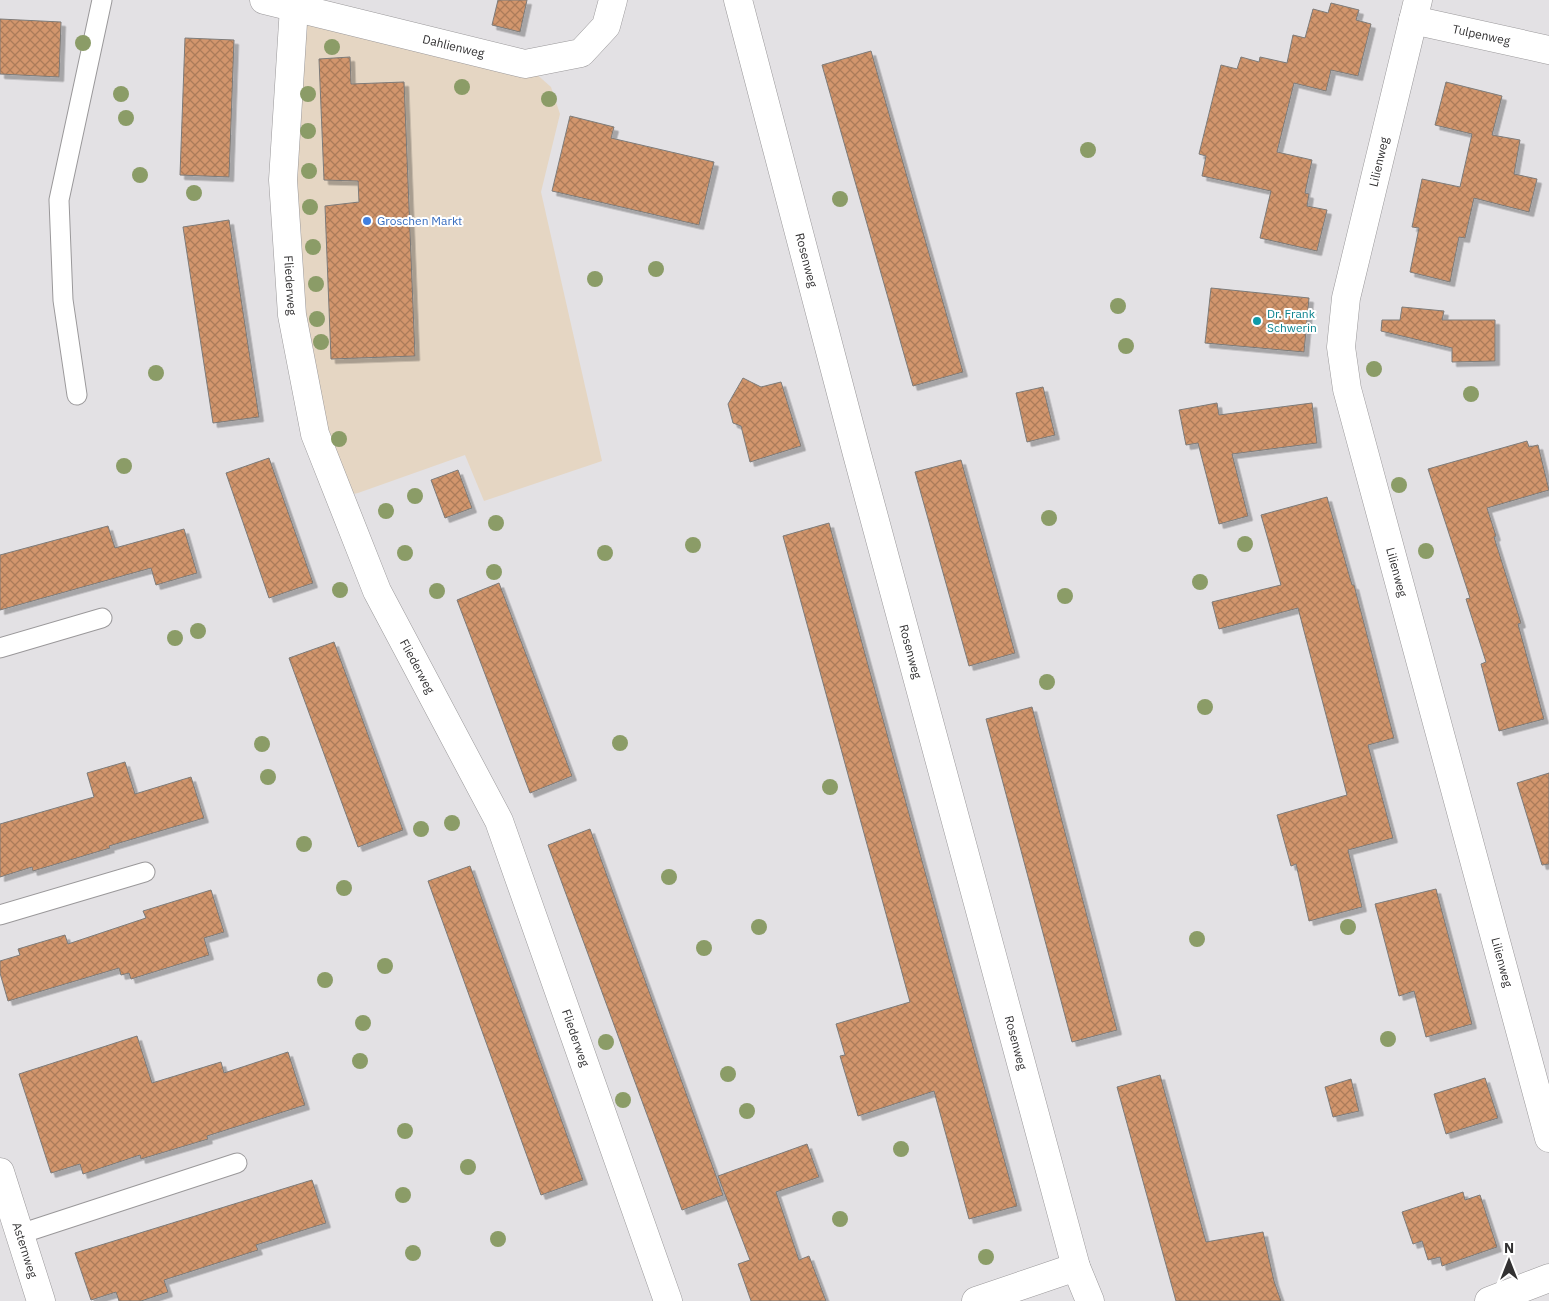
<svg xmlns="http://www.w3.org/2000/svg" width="1549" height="1301" font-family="'IBM Plex Sans',sans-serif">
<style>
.commercial{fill:#e5d6c3}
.building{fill:url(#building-cross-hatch);stroke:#7d7b79;filter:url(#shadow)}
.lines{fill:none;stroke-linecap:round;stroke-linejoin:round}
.service-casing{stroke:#9a989a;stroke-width:21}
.minor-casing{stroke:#9a989a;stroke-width:29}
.service{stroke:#fff;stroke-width:19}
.minor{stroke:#fff;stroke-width:28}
.tree{fill:#8b9c67}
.shop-dot{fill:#3f7fe0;stroke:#fff;stroke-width:2}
.culture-dot{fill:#0f9aa8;stroke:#fff;stroke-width:2}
.labels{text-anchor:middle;stroke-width:4;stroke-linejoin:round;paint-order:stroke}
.street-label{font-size:12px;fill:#323132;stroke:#fff}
.shop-label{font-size:12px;fill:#366cbe;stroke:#fff;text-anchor:start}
.culture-label{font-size:12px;fill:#0d838f;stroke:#fff;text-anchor:start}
</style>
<defs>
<pattern id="building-cross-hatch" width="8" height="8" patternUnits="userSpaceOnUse" patternTransform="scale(1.25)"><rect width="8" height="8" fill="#d2966d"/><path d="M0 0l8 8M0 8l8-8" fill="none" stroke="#ab7b5a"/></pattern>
<filter id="shadow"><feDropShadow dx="4.5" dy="4.5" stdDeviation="0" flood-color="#0004"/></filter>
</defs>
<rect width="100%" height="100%" fill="#e3e1e4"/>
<polygon class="commercial" points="294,7 525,64 551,87 560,114 541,192 602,461 484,501 465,455 358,493 340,497 292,315"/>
<g class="building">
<polygon points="498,0 527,0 520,32 492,25"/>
<polygon points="1331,3 1359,10 1356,20 1371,24 1358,76 1331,70 1326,91 1294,83 1277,152 1312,160 1305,193 1309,194 1307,206 1327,210 1317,251 1260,238 1271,191 1202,176 1206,156 1199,154 1221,65 1237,69 1241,57 1259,62 1260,57 1287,63 1293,35 1305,38 1313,9 1328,13"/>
<polygon points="0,19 61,22 59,77 0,74"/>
<polygon points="185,38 234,40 229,177 180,175"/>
<polygon points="871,51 963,372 913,386 822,65"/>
<polygon points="350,57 351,84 404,82 415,356 331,359 325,206 359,202 358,181 324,180 319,59"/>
<polygon points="1446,82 1502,96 1492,135 1520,140 1514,174 1537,179 1529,212 1474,198 1465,238 1459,237 1450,282 1410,272 1419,228 1412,227 1422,179 1460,187 1472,134 1435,125"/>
<polygon points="570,116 614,127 611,138 714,162 699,225 552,191"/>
<polygon points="229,220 259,417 213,423 183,227"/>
<polygon points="1211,288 1309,298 1304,352 1205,343"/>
<polygon points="1402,307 1444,311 1442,320 1495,320 1495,361 1452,362 1452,348 1381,331 1382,320 1400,320"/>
<polygon points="743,378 761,387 781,382 801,446 750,462 741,426 733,423 728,404"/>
<polygon points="1043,387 1055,435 1027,442 1016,393"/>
<polygon points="1217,403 1219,415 1312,403 1317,443 1232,454 1248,516 1219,524 1198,443 1186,445 1179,410"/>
<polygon points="1527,441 1529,447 1538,445 1549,490 1487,508 1496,536 1494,537 1521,623 1518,624 1544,719 1499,731 1481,664 1486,662 1466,599 1470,598 1428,469"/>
<polygon points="269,458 313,583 269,598 226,473"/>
<polygon points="961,460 1015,653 969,666 915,472"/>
<polygon points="458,470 472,508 445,518 431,480"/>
<polygon points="1327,497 1352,585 1354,585 1394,738 1368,745 1393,838 1348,850 1362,907 1309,921 1296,864 1291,866 1277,815 1347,795 1298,608 1219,629 1212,602 1281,585 1261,515"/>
<polygon points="829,523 1017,1206 969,1219 934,1091 858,1116 840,1056 845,1055 836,1024 910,1002 783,536"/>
<polygon points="108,526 115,548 184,529 197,573 156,585 151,568 0,610 0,555"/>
<polygon points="499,583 572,776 530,793 457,600"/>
<polygon points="334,642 403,830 358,847 289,658"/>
<polygon points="1032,707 1117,1030 1072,1042 986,719"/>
<polygon points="125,762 135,794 191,777 204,818 109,846 110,848 33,871 32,867 0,877 0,824 94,797 87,773"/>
<polygon points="1549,773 1549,864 1542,865 1517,783"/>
<polygon points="590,829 723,1195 682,1210 548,845"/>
<polygon points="470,866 583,1180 541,1195 428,881"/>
<polygon points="1436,889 1472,1024 1426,1037 1414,991 1399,996 1375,904"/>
<polygon points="211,890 224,932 204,938 209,955 131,979 129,973 121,975 119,968 8,1001 0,973 0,961 20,955 18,949 65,935 68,944 146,918 143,911"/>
<polygon points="137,1036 152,1083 221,1062 224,1073 288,1052 305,1105 207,1136 208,1139 141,1159 140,1155 83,1174 80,1164 51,1173 19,1074"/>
<polygon points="1160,1075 1206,1242 1263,1232 1274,1281 1281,1301 1176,1301 1117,1087"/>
<polygon points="1485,1078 1498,1118 1446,1134 1434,1094"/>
<polygon points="1351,1079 1359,1111 1333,1117 1325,1087"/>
<polygon points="807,1144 819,1177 776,1192 799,1260 809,1256 826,1301 751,1301 738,1264 750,1260 718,1176"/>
<polygon points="312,1180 326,1223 256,1245 258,1250 164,1280 168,1292 141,1301 119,1301 116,1292 91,1300 75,1253"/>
<polygon points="1463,1192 1465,1200 1480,1195 1497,1247 1442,1266 1440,1257 1428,1260 1422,1241 1413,1244 1402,1212"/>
</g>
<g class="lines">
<defs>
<g id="service">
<polyline points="77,395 63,300 59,200 102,0"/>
<polyline points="0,648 102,618"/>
<polyline points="0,915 145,872"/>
<polyline points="20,1234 237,1163"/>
</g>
<g id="minor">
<path id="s1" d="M264,0L525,64L581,53L606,26L613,0"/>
<path id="s2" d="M738,0L857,454L1076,1267L1090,1301"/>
<path id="s3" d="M1418,0L1346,298L1341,347L1347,389L1549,1138"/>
<path id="s4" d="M294,7L283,180L292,315L315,434L377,591L499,821L668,1301"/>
<path id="s5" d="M1413,20L1549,50"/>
<path id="s6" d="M0,1172L41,1301"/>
<polyline points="976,1301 1076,1267"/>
<polyline points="1489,1301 1549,1278"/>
</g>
</defs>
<use href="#service" class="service-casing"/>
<use href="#minor" class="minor-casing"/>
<use href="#service" class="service"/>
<use href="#minor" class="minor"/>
</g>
<g class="tree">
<circle cx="83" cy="43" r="8"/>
<circle cx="332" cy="47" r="8"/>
<circle cx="462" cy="87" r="8"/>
<circle cx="121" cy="94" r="8"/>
<circle cx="308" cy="94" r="8"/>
<circle cx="549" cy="99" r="8"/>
<circle cx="126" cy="118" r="8"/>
<circle cx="308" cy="131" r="8"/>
<circle cx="1088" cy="150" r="8"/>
<circle cx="309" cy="171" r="8"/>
<circle cx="140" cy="175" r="8"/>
<circle cx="194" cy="193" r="8"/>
<circle cx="840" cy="199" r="8"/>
<circle cx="310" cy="207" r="8"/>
<circle cx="313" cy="247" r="8"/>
<circle cx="656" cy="269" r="8"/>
<circle cx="595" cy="279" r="8"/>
<circle cx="316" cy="284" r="8"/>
<circle cx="1118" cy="306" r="8"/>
<circle cx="317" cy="319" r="8"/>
<circle cx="321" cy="342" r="8"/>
<circle cx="1126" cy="346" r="8"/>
<circle cx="1374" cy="369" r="8"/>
<circle cx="156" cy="373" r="8"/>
<circle cx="1471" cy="394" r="8"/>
<circle cx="339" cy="439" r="8"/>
<circle cx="124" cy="466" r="8"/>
<circle cx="1399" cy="485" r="8"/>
<circle cx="415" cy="496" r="8"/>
<circle cx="386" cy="511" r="8"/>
<circle cx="1049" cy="518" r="8"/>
<circle cx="496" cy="523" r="8"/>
<circle cx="1245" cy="544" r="8"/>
<circle cx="693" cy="545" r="8"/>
<circle cx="1426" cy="551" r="8"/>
<circle cx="405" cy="553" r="8"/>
<circle cx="605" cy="553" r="8"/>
<circle cx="494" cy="572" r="8"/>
<circle cx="1200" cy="582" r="8"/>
<circle cx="340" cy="590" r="8"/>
<circle cx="437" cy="591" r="8"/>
<circle cx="1065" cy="596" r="8"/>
<circle cx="198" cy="631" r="8"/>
<circle cx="175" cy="638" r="8"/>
<circle cx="1047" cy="682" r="8"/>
<circle cx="1205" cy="707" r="8"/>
<circle cx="620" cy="743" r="8"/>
<circle cx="262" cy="744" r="8"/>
<circle cx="268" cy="777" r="8"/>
<circle cx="830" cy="787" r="8"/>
<circle cx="452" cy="823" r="8"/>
<circle cx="421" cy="829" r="8"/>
<circle cx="304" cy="844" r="8"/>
<circle cx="669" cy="877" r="8"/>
<circle cx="344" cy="888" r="8"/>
<circle cx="759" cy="927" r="8"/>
<circle cx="1348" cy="927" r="8"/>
<circle cx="1197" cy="939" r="8"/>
<circle cx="704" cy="948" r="8"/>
<circle cx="385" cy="966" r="8"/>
<circle cx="325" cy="980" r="8"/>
<circle cx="363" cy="1023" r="8"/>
<circle cx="1388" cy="1039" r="8"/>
<circle cx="606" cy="1042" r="8"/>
<circle cx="360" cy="1061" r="8"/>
<circle cx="728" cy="1074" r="8"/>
<circle cx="623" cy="1100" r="8"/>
<circle cx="747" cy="1111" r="8"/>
<circle cx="405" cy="1131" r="8"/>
<circle cx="901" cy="1149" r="8"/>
<circle cx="468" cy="1167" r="8"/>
<circle cx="403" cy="1195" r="8"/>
<circle cx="840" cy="1219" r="8"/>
<circle cx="498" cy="1239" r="8"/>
<circle cx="413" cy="1253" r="8"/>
<circle cx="986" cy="1257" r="8"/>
</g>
<circle class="shop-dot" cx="367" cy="221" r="5"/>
<circle class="culture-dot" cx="1257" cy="321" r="5"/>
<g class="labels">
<g class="street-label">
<text dy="4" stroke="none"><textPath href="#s5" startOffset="70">Tulpenweg</textPath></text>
<text dy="4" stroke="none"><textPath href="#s1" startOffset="195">Dahlienweg</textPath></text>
<text transform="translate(1379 162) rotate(-77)" y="4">Lilienweg</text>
<text dy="4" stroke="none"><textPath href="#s2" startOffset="269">Rosenweg</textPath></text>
<text dy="4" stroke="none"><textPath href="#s4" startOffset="279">Fliederweg</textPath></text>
<text dy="4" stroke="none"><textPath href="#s3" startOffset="588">Lilienweg</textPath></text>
<text dy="4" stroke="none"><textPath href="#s2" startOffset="674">Rosenweg</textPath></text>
<text dy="4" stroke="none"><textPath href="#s4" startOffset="684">Fliederweg</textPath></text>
<text dy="4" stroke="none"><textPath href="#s3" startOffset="992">Lilienweg</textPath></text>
<text dy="4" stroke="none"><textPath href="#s4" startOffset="1089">Fliederweg</textPath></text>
<text dy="4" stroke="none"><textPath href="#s2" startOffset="1079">Rosenweg</textPath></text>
<text dy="4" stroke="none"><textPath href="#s6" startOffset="82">Asternweg</textPath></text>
</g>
<g class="shop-label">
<text x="377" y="225">Groschen Markt</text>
</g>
<g class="culture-label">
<text x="1267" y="318">Dr. Frank<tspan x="1267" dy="14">Schwerin</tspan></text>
</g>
</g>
<g transform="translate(1509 1261)" stroke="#ffffff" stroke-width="4" paint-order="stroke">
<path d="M0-4L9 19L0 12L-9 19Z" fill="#323132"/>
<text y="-8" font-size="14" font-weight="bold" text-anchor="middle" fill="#323132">N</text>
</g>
</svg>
